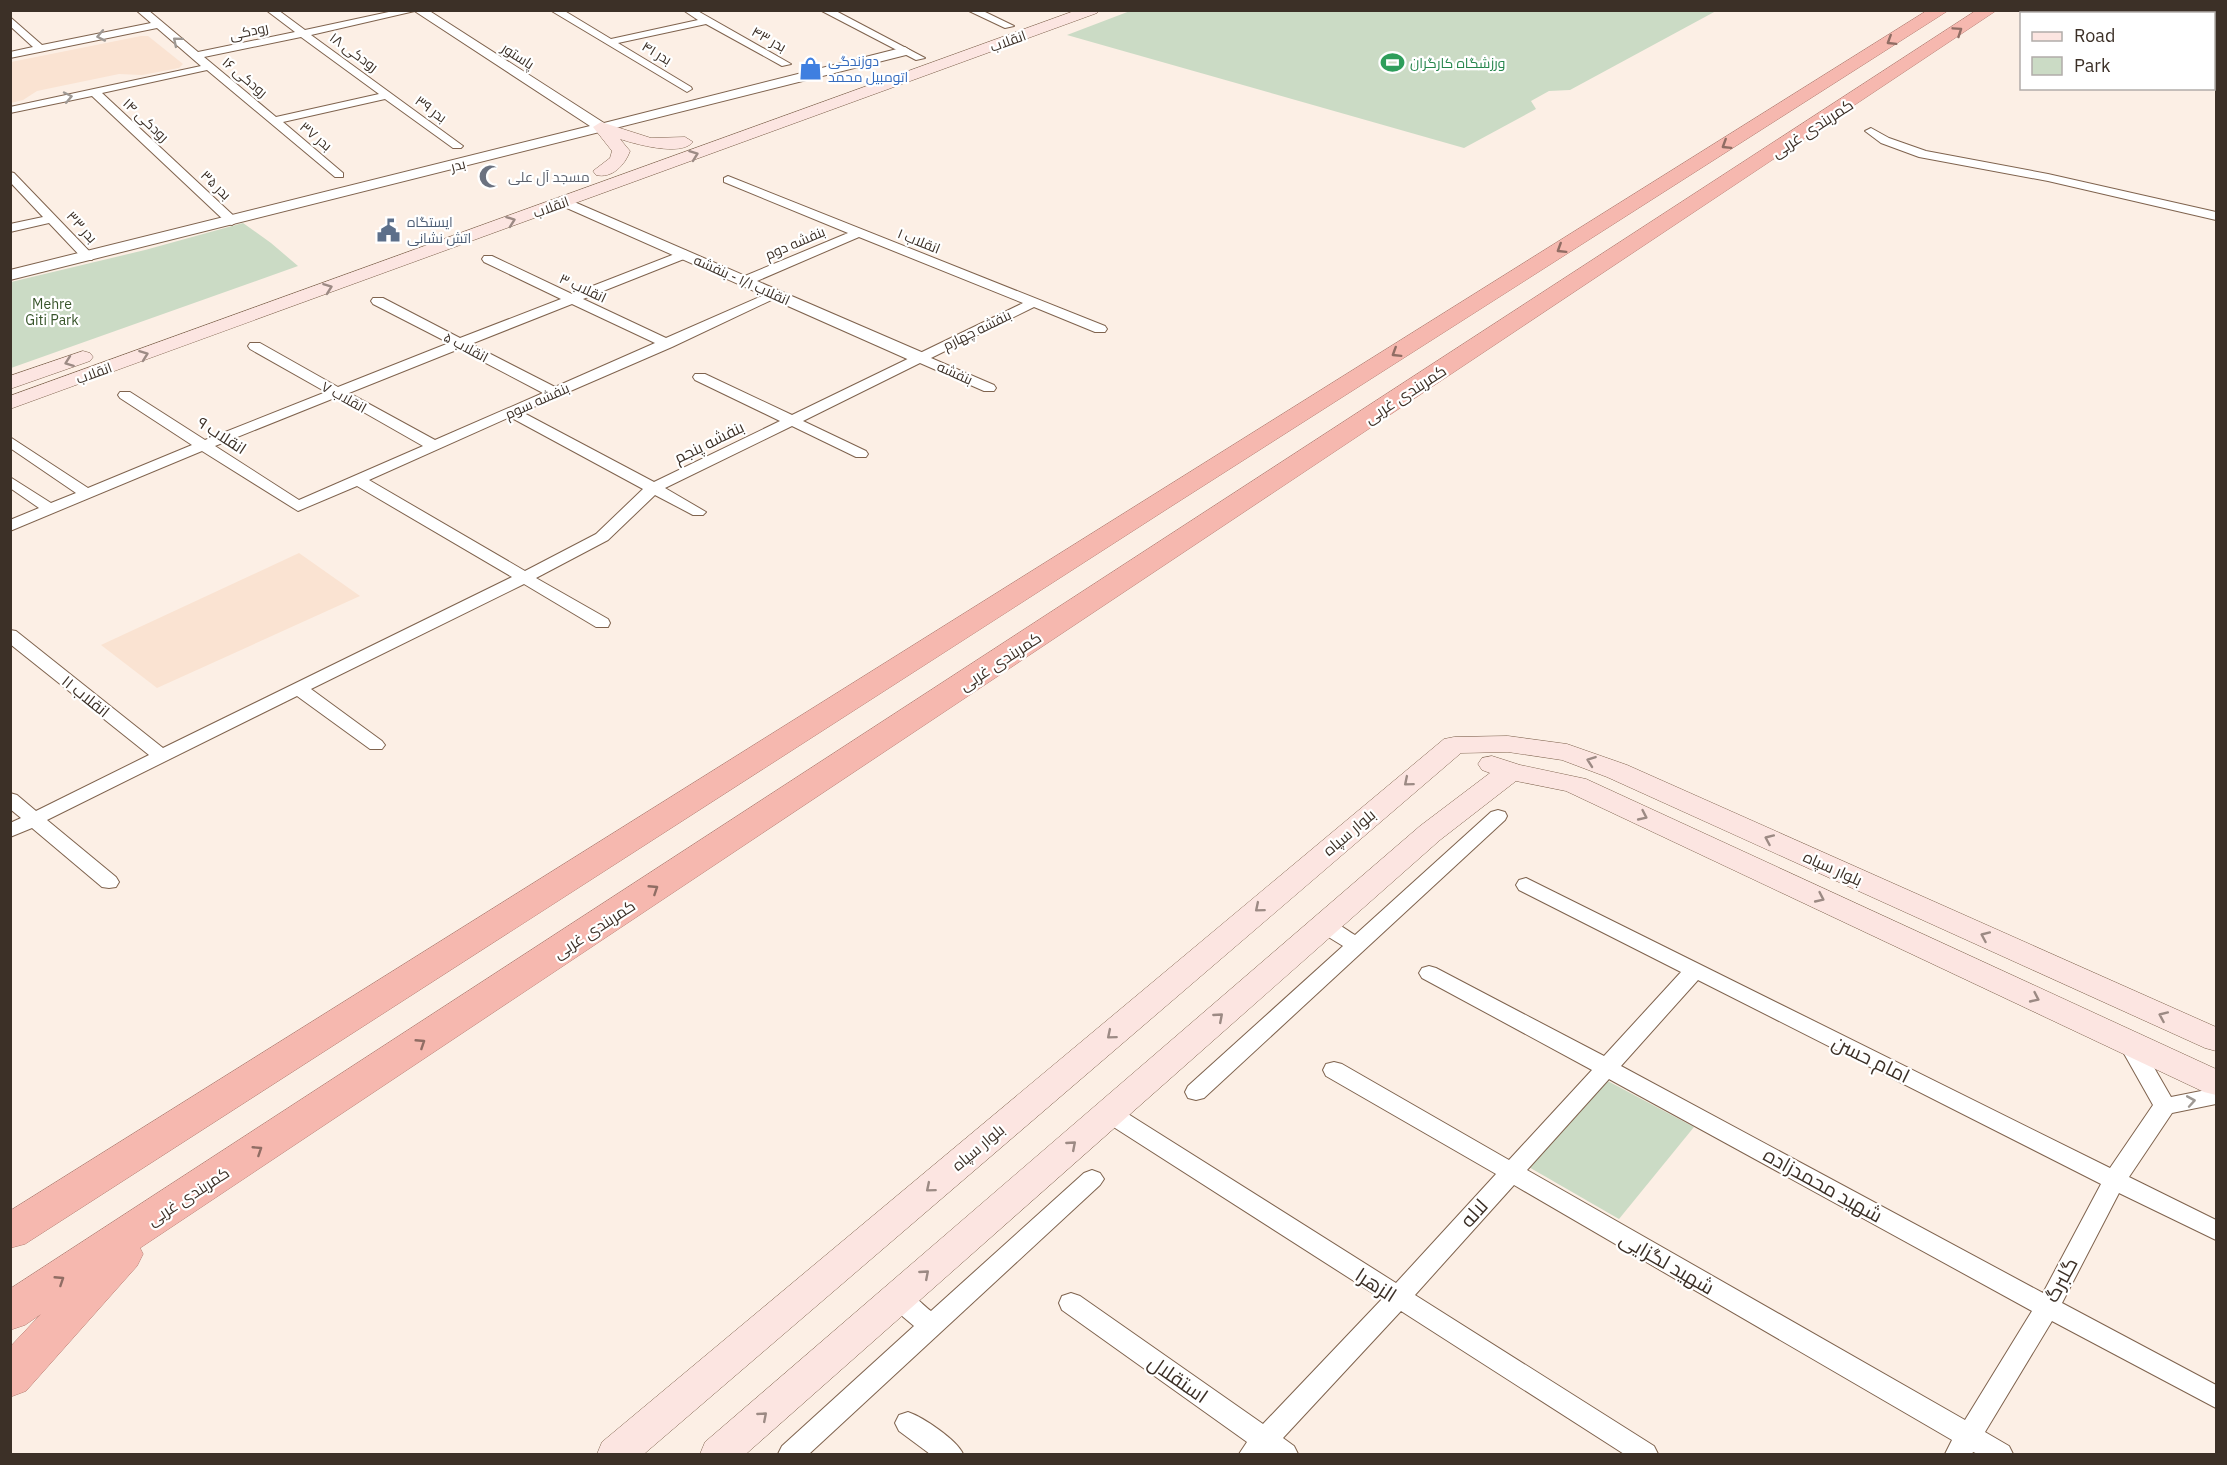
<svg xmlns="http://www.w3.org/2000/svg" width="2227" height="1465" font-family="'IBM Plex Sans',Cairo,sans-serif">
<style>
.built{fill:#fae3d2}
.green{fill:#cbdbc5}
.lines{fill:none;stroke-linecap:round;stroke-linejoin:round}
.minor-casing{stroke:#7f634e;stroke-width:2}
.tertiary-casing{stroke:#7f634e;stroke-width:2}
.secondary-casing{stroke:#7f634e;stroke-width:1}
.trunk-casing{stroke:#b47d72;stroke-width:1}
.minor{fill:#fff;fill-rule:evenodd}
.tertiary{fill:#fff;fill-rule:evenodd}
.secondary{fill:#fce5e1;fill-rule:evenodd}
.trunk{fill:#f6b8af;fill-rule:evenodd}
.oneway{stroke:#906d64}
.oneway2{stroke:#9e9893}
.oneway3{stroke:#9c8a84}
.labels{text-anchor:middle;stroke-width:4.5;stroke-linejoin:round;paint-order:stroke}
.far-street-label{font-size:14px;fill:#3c3027;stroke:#fff}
.far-shop-label{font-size:14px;fill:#366cbe;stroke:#fff;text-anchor:start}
.far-leisure-label{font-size:14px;fill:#27864d;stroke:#fff;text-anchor:start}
.far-worship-label{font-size:14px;fill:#5b616d;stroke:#fff;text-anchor:start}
.far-service-label{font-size:14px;fill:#4e5e75;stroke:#fff;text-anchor:start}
.far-park-label{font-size:14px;fill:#37542a;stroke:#fff}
.street-label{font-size:16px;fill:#3c3027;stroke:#fff}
.near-street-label{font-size:20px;fill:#3c3027;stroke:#fff}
</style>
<rect width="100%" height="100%" fill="#fcefe5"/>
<g class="built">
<polygon points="141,36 148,36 183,64 179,68 142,75 119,74 37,91 23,100 11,103 11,62"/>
<polygon points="299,553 360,596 157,688 101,645"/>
</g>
<g class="green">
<polygon points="1130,11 1130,10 1716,11 1570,90 1549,91 1531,101 1536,109 1464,148 1067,35"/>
<polygon points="243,223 271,243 298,266 11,368 11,282 145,250"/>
<polygon points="1604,1079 1694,1127 1619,1219 1527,1166"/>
</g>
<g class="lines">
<defs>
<g id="minor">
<path d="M136,10H148L198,52L295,32L266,10H278L305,30L398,10H419L311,35L463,146L461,148H453L385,99L283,122L343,173V177H335L207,70L102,93L236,218L238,221L232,225L228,224L92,96L10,113V107L201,66L157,28L10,58V52L33,47L10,26V17L42,45L151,23ZM301,37L379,94L276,117L204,57Z"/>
<polygon points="550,10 563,10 611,39 698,20 683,10 696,10 791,64 782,66 706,24 618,43 691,87 692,89 687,92"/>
<polygon points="820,10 834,10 925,58 916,60"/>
<polygon points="967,10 981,10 1014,26 1005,28"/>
<polygon points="1871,128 1889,138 1926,151 2048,174 2216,212 2216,220 2048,181 1919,157 1881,143 1865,131"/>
<polygon points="10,172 14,173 92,254 94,257 92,260 84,260 49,223 10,232 10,224 43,217 10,182"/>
<path d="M728,176L1105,326L1107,329L1105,332H1095L1034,307L931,358L994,385L996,388L994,391H984L920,363L803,421L866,451L868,454L866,457H856L792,426L665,488L706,512L703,515H693L655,495L608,540L536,578L608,619L610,623L608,627H596L524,584L311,689L382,741L385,745L382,749H370L297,696L47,820L116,877L119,882L116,887L109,888L102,887L32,828L10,837V823L21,818L10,809V793L17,795L36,811L149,755L10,644V630L16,631L163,748L512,577L357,486L298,511L202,451L10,531V520L39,508L10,488V477L51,503L76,493L10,448V437L88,488L192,445L120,398L118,395L120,392H130L205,440L326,392L250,349L248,346L250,343H260L338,387L449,343L373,304L371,301L373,298H383L460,338L561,299L484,262L482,259L484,256H492L572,294L685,250L691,254L689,257L583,299L666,338L771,292L776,291L782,295L672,347L522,412L654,482L780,421L695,380L693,377L695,374H705L792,415L1023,303L859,237L750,284H740L739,281L740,278L848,233L724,182V178ZM572,304L655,343L555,387L471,344ZM459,349L543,393L435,440L349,393ZM337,397L423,446L299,500L215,446ZM510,417L643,489L596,534L525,571L369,480Z"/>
<path d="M1498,810L1505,812L1507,816L1505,820L1204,1098L1196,1100L1188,1098L1185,1092L1188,1086L1343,946L1317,930L1314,925L1317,920C1331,916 1343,928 1355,935L1491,812Z"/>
<path d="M1526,878L2110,1168L2153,1105L2118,1043L2121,1038L2129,1035L2137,1038L2171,1097L2216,1088V1104L2172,1113L2129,1177L2216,1220V1240L2119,1193L2062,1303L2216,1385V1408L2052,1321L1985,1432L2009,1446L2013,1454H1978L1973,1452L1972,1454H1945L1952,1440L1514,1185L1415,1295L1654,1446L1658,1454H1624L1401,1311L1283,1438L1294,1446L1298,1454H1239L1247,1442L1062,1310L1059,1303L1062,1296L1071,1293L1080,1296L1263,1424L1382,1299L1101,1119L1098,1113L1101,1107L1109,1105L1117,1107L1396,1283L1496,1174L1326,1076L1323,1070L1326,1064L1334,1062L1342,1064L1509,1160L1592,1070L1422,978L1419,973L1422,968L1429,966L1436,968L1604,1056L1681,972L1519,890L1516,885L1519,880ZM1698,980L2101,1184L2043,1293L1621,1066ZM1609,1079L2032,1311L1965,1420L1527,1170Z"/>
<path d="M1092,1170L1100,1173L1104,1179L1100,1185L809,1454H778L782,1446L914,1326L889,1305L886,1298L889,1291C907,1285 918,1301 931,1311L1084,1173Z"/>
<path d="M908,1412C923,1417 957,1440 963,1454H930L899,1431L895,1423L899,1415Z"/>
</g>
<g id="tertiary">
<polygon points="413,10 428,10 604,123 905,47 911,51 910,54 10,280 10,270 590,126"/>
<polygon points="565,198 926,354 929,358 926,362 914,362 560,205 558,202"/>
</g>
<g id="secondary">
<polygon points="1077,10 1099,10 1097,13 10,409 10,396"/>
<path d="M601,122L651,138L685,137L693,142C681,157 635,144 620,139L630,151C625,165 612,179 596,175L593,171L610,158L612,151L593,127Z"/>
<polygon points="83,351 90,353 93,357 90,361 10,389 10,376"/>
<polygon points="1508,736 1567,744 1627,765 2216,1027 2216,1051 2205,1048 1607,777 1562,760 1508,752 1461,753 644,1454 597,1454 602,1442 1444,739 1454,737"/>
<polygon points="1492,756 1520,765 1586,779 2216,1069 2216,1095 2204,1092 1566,791 1516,781 1440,840 746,1454 700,1454 705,1442 1420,826 1490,773 1482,770 1478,764 1482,758"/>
</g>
<g id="trunk">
<polygon points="1928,10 1949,10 1167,509 25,1244 10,1248 10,1211"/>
<polygon points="1977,10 1997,10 140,1248 143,1254 137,1266 26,1391 10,1397 10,1347 41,1314 25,1325 10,1330 10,1289"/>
</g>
</defs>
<use href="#minor" class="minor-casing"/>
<use href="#tertiary" class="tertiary-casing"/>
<use href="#secondary" class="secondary-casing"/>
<use href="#trunk" class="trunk-casing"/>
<use href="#minor" class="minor"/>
<use href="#tertiary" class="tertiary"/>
<use href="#secondary" class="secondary"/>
<use href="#trunk" class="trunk"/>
</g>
<defs><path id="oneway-chevron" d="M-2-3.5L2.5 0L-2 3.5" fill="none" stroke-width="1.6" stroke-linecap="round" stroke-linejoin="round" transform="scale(1.5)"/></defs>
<g class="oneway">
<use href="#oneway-chevron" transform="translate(1958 31) rotate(-34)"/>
<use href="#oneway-chevron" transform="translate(1891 41) rotate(148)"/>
<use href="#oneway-chevron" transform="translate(1726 145) rotate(148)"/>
<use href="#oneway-chevron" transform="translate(1561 249) rotate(148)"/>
<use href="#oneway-chevron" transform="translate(1396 353) rotate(148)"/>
<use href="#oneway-chevron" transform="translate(654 889) rotate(-33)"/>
<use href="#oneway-chevron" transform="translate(421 1043) rotate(-33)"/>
<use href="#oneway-chevron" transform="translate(258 1150) rotate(-33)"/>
<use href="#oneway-chevron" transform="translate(60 1280) rotate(-33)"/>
</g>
<g class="oneway2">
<use href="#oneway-chevron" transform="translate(101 36) rotate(169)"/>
<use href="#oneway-chevron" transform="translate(177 41) rotate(-140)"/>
<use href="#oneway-chevron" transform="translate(68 97) rotate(-12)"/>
<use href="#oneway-chevron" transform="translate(2191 1101) rotate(-10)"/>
</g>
<g class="oneway3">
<use href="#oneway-chevron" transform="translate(694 155) rotate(-20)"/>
<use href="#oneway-chevron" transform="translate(511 221) rotate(-20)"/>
<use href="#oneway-chevron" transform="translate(328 288) rotate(-20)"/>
<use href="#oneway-chevron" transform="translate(144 355) rotate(-20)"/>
<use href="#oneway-chevron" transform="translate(69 362) rotate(160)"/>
<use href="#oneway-chevron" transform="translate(1591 761) rotate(-160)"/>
<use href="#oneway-chevron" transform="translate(1408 782) rotate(140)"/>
<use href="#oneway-chevron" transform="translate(1643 816) rotate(25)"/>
<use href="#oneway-chevron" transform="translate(1769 839) rotate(-156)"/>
<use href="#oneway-chevron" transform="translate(1820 898) rotate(25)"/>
<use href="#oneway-chevron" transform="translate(1259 908) rotate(140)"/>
<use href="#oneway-chevron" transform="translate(1985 936) rotate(-156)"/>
<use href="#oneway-chevron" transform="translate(2035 998) rotate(25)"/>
<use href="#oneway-chevron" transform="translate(2163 1016) rotate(-156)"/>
<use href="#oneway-chevron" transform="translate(1219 1017) rotate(-41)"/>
<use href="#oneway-chevron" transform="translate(1111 1035) rotate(140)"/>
<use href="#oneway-chevron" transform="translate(1072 1145) rotate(-41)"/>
<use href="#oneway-chevron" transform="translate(930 1188) rotate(140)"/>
<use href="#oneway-chevron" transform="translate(925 1274) rotate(-41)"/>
<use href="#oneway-chevron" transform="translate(763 1416) rotate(-41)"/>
</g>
<defs>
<symbol id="stadium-bare" viewBox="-9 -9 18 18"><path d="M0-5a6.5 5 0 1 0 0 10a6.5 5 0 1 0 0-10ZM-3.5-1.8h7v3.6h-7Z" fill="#2e9e5b" stroke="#fff" stroke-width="2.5" paint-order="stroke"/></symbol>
<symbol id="shop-bare" viewBox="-9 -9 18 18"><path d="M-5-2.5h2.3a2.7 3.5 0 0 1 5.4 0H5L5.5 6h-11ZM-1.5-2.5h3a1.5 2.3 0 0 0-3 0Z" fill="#3f7fe0" stroke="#fff" stroke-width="2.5" paint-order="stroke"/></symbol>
<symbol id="mosque-bare" viewBox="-9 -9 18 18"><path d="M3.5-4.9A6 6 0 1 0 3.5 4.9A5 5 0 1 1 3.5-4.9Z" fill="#6b7280" stroke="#fff" stroke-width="2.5" paint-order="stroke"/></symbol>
<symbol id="civic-bare" viewBox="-9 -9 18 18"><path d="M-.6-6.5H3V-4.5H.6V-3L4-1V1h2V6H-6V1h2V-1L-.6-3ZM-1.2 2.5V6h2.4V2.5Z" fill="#5c6f8a" stroke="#fff" stroke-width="2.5" paint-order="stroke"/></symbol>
</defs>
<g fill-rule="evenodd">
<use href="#stadium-bare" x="1376" y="46" width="33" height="33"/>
<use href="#shop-bare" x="794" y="52" width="33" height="33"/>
<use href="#mosque-bare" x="474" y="160" width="33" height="33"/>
<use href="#civic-bare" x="372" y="214" width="33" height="33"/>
</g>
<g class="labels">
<g class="far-street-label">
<text transform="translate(249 31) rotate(-12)" y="5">رودکی</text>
<text transform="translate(769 39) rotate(29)" y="5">بدر ۴۳</text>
<text transform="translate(1008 41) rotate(-20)" y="5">انقلاب</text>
<text transform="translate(354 52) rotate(36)" y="5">رودکی ۱۸</text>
<text transform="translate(657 53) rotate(31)" y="5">بدر ۴۱</text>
<text transform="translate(518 56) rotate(33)" y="5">پاستور</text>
<text transform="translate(245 77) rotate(40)" y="5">رودکی ۱۶</text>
<text transform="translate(431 109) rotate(36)" y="5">بدر ۳۹</text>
<text transform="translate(146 120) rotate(43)" y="5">رودکی ۱۴</text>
<text transform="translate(316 136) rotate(40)" y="5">بدر ۳۷</text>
<text transform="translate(458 165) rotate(-14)" y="5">بدر</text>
<text transform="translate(216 185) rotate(44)" y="5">بدر ۳۵</text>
<text transform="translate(551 207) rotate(-20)" y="5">انقلاب</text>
<text transform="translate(82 227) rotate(48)" y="5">بدر ۳۳</text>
<text transform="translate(919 241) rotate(22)" y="5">انقلاب ۱</text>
<text transform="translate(795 243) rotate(-23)" y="5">بنفشه دوم</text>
<text transform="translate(742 280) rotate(24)" y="5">انقلاب ۱/۱ - بنفشه</text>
<text transform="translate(583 288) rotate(25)" y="5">انقلاب ۳</text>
<text transform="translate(977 330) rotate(-26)" y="5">بنفشه چهارم</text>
<text transform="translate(466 347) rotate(28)" y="5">انقلاب ۵</text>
<text transform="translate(94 373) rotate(-20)" y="5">انقلاب</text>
<text transform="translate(955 373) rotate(24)" y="5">بنفشه</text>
<text transform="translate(344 397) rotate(29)" y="5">انقلاب ۷</text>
<text transform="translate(537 401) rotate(-24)" y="5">بنفشه سوم</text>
</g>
<g class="far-shop-label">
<text x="828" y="66">دوزندگی<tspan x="828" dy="16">اتومبیل محمد</tspan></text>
</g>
<g class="far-leisure-label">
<text x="1410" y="68">ورزشگاه کارگران</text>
</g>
<g class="far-worship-label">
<text x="508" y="182">مسجد آل علی</text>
</g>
<g class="far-service-label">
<text x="407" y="227">ایستگاه<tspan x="407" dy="16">اتش نشانی</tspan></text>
</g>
<g class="far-park-label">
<text x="52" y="309">Mehre<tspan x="52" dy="16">Giti Park</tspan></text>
</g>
<g class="street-label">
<text transform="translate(1812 128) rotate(-33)" y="6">کمربندی غربی</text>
<text transform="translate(1405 394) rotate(-33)" y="6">کمربندی غربی</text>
<text transform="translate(222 435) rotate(33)" y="6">انقلاب ۹</text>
<text transform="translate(709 442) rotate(-26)" y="6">بنفشه پنجم</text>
<text transform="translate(1000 661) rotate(-33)" y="6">کمربندی غربی</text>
<text transform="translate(86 696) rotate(39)" y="6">انقلاب ۱۱</text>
<text transform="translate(1349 832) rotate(-40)" y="6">بلوار سپاه</text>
<text transform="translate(1833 868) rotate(24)" y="6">بلوار سپاه</text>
<text transform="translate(594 929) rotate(-33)" y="6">کمربندی غربی</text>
<text transform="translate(978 1147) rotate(-40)" y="6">بلوار سپاه</text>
<text transform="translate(188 1196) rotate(-33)" y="6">کمربندی غربی</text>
</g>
<g class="near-street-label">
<text transform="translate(1871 1059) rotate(26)" y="7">امام حسن</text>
<text transform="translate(1823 1185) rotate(29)" y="7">شهید محمدزاده</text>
<text transform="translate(1474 1213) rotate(-48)" y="7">لاله</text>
<text transform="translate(1667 1263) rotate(30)" y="7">شهید لگزایی</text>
<text transform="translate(2061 1280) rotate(-62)" y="7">گلبرگ</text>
<text transform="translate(1376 1285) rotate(33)" y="7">الزهرا</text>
<text transform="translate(1178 1379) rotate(35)" y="7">استقلال</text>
</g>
</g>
<rect width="2227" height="1465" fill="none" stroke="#3c3027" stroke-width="24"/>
<rect x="2020" y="12" width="195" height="78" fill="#ffffff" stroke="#b1aca9" stroke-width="1.5"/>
<rect x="2032" y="32" width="30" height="9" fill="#fce5e1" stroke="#b1aca9" stroke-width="1.5"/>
<text x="2074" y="42" font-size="18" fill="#3c3027">Road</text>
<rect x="2032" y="57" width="30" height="18" fill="#cbdbc5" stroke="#b1aca9" stroke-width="1.5"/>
<text x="2074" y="72" font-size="18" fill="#3c3027">Park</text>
</svg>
